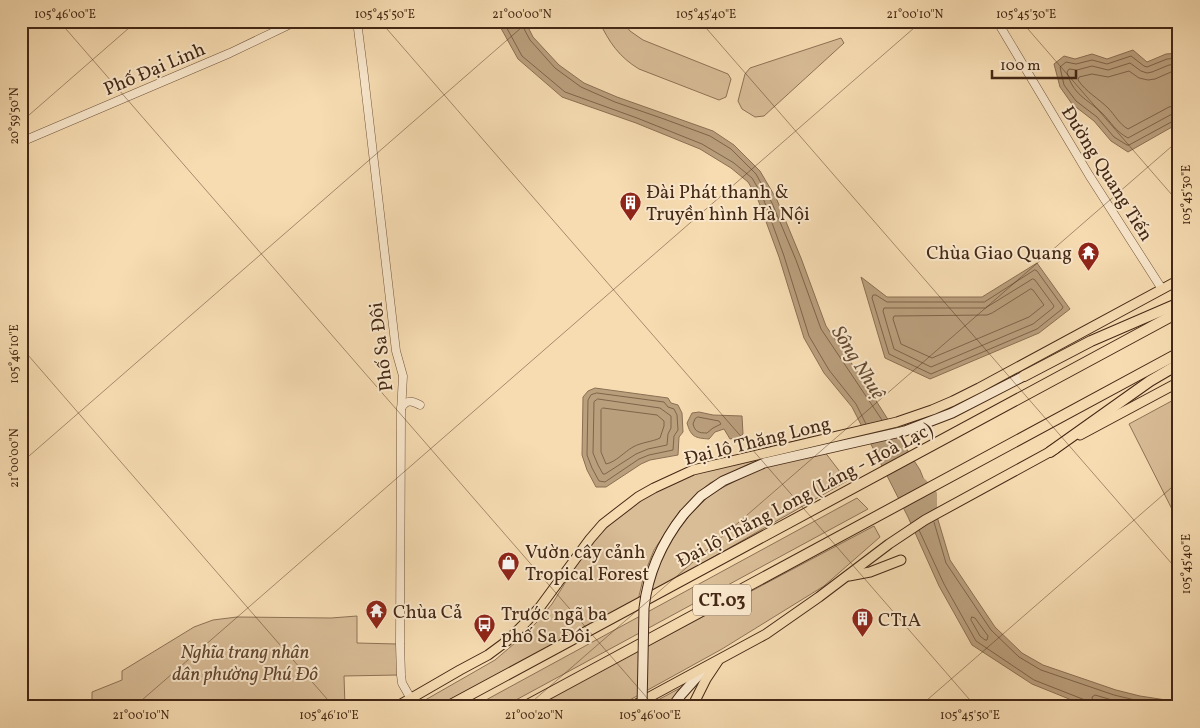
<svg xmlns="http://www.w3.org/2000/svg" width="1200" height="728" font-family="Vollkorn,serif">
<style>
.green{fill:#d9bd97;stroke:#8e7256}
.water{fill:#ba9f7d;stroke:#8b6f53}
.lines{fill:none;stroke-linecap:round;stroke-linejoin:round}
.shore{stroke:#7f6449;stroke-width:1}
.river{stroke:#ba9f7d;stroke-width:10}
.tertiary-casing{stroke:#71553c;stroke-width:9}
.secondary-casing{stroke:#442815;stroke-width:11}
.primary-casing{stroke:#442815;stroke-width:11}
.motorway-casing{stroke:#442815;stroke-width:12}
.tertiary{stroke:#fae8cd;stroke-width:8}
.secondary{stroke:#fae8cd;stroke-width:9}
.primary{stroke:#f7dcb2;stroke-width:9}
.motorway{stroke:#f7dcb2;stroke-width:10}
.secondary-bridge-casing{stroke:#442815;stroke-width:11;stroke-linecap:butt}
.secondary-bridge{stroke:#fae8cd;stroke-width:9}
.ticks{fill:none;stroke:#442815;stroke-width:1;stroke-opacity:0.45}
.labels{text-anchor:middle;stroke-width:4;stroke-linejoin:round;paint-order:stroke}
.shield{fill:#fae8cd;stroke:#7b624c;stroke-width:1}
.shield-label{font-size:18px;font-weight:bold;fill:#442815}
.street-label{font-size:19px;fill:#442815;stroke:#fae8cd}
.poi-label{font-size:19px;fill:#442815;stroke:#fae8cd;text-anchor:start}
.park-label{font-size:19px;font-style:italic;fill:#62462f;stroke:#fae8cd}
.water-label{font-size:20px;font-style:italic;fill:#674c34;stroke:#fae8cd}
.neatline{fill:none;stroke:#442815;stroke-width:2}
.ticks-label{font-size:12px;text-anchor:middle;fill:#442815}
</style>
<rect width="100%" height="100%" fill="#f7dcb2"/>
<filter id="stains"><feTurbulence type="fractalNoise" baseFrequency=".004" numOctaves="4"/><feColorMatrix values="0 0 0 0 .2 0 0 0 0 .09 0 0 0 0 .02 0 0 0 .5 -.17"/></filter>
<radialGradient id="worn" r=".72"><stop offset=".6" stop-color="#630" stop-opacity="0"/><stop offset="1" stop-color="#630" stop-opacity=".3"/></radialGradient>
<g class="green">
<path d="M599,21H622L630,31L643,40L728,74L731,79L726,97L719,100L639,69C619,57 609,42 599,21Z"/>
<polygon points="841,38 844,43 764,116 755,117 742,109 738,101 745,74 750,68"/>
<polygon points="1179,397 1179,523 1129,424"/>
<polygon points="822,442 822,444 747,465 710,483 697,494 680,511 654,550 644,575 639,596 639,600 439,707 413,707 495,660 522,637 537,622 552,604 583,554 601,533 622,513 638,502 671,483 701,472"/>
<polygon points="824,451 847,481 650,593 654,577 665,552 674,535 690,515 708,497 718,490 762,467"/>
<polygon points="857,498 868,509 503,707 473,707"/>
<polygon points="874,526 880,537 824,586 722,649 617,707 533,707"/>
<polygon points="357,616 357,643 397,644 398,675 344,676 345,707 92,707 92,692 122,680 122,671 194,627 213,620 237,617 331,618"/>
<polygon points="682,687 673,699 668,707 645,707"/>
</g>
<g class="water">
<polygon points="497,21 525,21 533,37 559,65 584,83 617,97 713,131 734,145 760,171 777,200 801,258 826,326 861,377 920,470 933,503 950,560 995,627 1022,653 1043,665 1116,690 1140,696 1179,702 1179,707 1089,707 1032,684 972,645 939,586 908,517 852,407 824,373 804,338 779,257 757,197 748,182 731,168 700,149 636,123 562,97 518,59"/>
<polygon points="1133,50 1147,62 1166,54 1179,53 1179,123 1128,152 1111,141 1094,121 1072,104 1060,87 1054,64 1064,56 1075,59 1092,54 1107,59"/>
<polygon points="1037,263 1070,309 1039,333 930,379 885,358 861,277 887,297 982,297"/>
<polygon points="595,388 668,398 671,403 678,405 682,413 683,432 679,437 678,455 650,460 641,464 606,487 596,487 587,470 582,455 583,397 588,391"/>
<path d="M699,412L713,415L742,416L743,434L739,437L730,439L724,429L715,432L709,439C695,438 691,437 687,423L692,413Z"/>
</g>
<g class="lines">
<g class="shore">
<polyline points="503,21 522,56 565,92 637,118 702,144 734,163 752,178 762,195 784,256 809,336 829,370 856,404 866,424"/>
<polyline points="521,21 522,25 530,40 555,68 581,87 615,102 664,119 710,136 731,149 756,174 772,203 796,260 821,329 882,420"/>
<polyline points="1179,58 1167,59 1147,67 1144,66 1131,56 1107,64 1092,60 1076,64 1066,62 1060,67 1064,85 1076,101 1097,117 1114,137 1127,145 1129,145 1175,120 1179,119"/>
<path d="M1179,64L1169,65L1152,72L1147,73L1141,71L1130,63L1108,70L1092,66L1077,70L1069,69L1067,72C1073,95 1086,98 1102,113C1112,123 1115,131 1128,138L1172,114L1179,113"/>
<path d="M1179,72H1171L1155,79L1148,80L1139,78L1129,71L1108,77L1092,74L1079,77L1078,80C1086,92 1098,98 1108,108C1115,115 1119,124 1128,129L1169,107L1179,105"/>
<polygon points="1035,270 1037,271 1063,307 1062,309 1037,329 931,374 889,354 872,298 873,295 876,295 887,302 984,302"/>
<polygon points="1033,279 1035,280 1054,306 1053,308 1033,324 931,367 894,349 883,311 884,308 985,308"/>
<polygon points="1031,289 1033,290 1044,305 1029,317 932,358 901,344 893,319 894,316 987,315 992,313"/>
<polygon points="597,393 664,402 668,407 674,409 677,415 678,430 674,436 673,450 649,455 639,459 605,482 599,481 592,468 587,455 588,400 591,395"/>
<polygon points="598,399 660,408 671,416 671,428 668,434 667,445 648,449 636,454 605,474 603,474 598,465 593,453 594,402"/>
<path d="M603,408L657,415L664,421V426L660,438C652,442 642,442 633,447C624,452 616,462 606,464L601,452V410Z"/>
<path d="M698,417L719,421L721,424L713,428L707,433C699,433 695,432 693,424L695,419Z"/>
<polyline points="934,522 946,563 991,630 1019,657 1041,670 1114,695 1139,701 1179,706"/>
<polyline points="919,530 944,584 976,641 1034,680 1085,700 1088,703 1088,707"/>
<polygon points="972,617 975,618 988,636 987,640 985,640 980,636 971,620"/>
<polyline points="1094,707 1092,697 1095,695 1136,707"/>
</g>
<polyline class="river" points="922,483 932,494 932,512"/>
<defs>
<g id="tertiary">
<polyline points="357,21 364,76 396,351 403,376 401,412 400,644 401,675 402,683 411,699"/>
<polyline points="997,21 1089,175 1162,289"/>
<polyline points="21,142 230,53 297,21"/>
<path d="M401,408C407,399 412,401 420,405"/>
</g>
<g id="secondary">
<polyline points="684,514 701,496 723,481 764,463 905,431 952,413 1024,376"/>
<polyline points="672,707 681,695 706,667"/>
</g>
<g id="primary">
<polyline points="1080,435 1179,382"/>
<polyline points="849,576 870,572 901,560"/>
<polyline points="396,707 460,670 488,655 507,641 526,622 540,607 590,539 603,524 638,497 654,488 693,470 897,422 932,410 953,401 979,388 1179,280"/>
<polyline points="631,707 766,634 819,597 889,544 925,520 1055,449"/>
<polyline points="692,707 706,679 718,661"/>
</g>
<g id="motorway">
<polyline points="1024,376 1091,341 1179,303"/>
<polyline points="1050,452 1150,381 1179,364"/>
<polyline points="447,707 1179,312"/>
<polyline points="524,707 1179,353"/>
</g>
</defs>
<use href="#tertiary" class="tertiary-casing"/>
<use href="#secondary" class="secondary-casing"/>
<use href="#primary" class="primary-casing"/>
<use href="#motorway" class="motorway-casing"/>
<use href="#tertiary" class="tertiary"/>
<use href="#secondary" class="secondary"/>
<use href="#primary" class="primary"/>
<use href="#motorway" class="motorway"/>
<defs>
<path id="secondary-bridge" d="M642,707L644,608C648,572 662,542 684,514"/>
</defs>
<use href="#secondary-bridge" class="secondary-bridge-casing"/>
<use href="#secondary-bridge" class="secondary-bridge"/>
</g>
<path class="ticks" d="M59,21L655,707M380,21L976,707M700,21L1179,572M1021,21L1179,203M21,122L137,21M21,347L334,707M21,463L529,21M134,707L922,21M526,707L1179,140M919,707L1179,481"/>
<defs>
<symbol id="building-pin" viewBox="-11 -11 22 30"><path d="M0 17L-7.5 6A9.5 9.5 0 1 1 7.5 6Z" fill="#8f2418" stroke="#fae8cd"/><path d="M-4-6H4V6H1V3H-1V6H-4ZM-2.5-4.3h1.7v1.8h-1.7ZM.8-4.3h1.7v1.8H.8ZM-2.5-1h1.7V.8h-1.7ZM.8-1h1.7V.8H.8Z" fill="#fff"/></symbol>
<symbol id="temple-pin" viewBox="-11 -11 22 30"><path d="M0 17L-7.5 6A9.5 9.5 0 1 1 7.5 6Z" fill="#8f2418" stroke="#fae8cd"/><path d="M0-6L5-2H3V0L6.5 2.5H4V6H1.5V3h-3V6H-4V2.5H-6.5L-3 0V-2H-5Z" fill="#fff"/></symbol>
<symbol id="shop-pin" viewBox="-11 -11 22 30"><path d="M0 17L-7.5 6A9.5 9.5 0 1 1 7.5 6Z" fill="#8f2418" stroke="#fae8cd"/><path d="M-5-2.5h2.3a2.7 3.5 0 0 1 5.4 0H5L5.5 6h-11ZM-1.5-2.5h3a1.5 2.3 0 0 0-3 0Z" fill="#fff"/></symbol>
<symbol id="bus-pin" viewBox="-11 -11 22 30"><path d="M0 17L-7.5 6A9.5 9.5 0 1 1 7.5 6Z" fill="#8f2418" stroke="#fae8cd"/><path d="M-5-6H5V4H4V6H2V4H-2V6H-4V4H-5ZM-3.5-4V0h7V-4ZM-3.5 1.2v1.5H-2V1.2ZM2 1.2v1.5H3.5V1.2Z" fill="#fff"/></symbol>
</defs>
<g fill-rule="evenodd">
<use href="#building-pin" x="618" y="190" width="25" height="34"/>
<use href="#temple-pin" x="1076" y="240" width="25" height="34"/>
<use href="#shop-pin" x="496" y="550" width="25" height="34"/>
<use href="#temple-pin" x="364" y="598" width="25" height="34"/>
<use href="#building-pin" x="850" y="606" width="25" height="34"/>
<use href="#bus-pin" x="472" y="612" width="25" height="34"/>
</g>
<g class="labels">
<rect class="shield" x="693" y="584.5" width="58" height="31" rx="4"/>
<g class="shield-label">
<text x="722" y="606">CT.03</text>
</g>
<g class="street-label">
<text transform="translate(154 68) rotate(-23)" y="7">Phố Đại Linh</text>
<text transform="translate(1108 173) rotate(58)" y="7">Đường Quang Tiến</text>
<text transform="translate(380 347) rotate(-97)" y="7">Phố Sa Đôi</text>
<text transform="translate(757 440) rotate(-14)" y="7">Đại lộ Thăng Long</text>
<text transform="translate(804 494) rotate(-28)" y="7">Đại lộ Thăng Long (Láng - Hoà Lạc)</text>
</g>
<g class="poi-label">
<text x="646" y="198">Đài Phát thanh &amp;<tspan x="646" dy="22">Truyền hình Hà Nội</tspan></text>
<text x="1072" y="259" text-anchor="end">Chùa Giao Quang</text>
<text x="525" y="558">Vườn cây cảnh<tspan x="525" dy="22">Tropical Forest</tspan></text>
<text x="393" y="618">Chùa Cả</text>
<text x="501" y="620">Trước ngã ba<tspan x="501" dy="22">phố Sa Đôi</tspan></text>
<text x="878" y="626">CT1A</text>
</g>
<g class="park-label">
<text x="245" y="658">Nghĩa trang nhân<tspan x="245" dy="22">dân phường Phú Đô</tspan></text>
</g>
<g class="water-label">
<text transform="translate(859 362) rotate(58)" y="7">Sông Nhuệ</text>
</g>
</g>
<rect width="1200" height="728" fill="none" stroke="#f7dcb2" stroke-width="55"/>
<path d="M992 70v8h84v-8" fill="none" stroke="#442815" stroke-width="2.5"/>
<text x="1000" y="70" font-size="15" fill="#442815" stroke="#fae8cd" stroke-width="4" paint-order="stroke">100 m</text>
<rect x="28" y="28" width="1144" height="672" class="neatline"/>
<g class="ticks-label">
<text x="65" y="18">105°46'00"E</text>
<text x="385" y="18">105°45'50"E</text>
<text x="522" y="18">21°00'00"N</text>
<text x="706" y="18">105°45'40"E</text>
<text x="915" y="18">21°00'10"N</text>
<text x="1026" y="18">105°45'30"E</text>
<text transform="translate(14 116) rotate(-90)" y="4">20°59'50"N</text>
<text transform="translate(1186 195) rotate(-90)" y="4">105°45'30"E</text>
<text transform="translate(14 354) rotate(-90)" y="4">105°46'10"E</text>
<text transform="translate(14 458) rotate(-90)" y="4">21°00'00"N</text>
<text transform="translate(1186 564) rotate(-90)" y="4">105°45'40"E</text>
<text x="141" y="719">21°00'10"N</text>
<text x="329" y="719">105°46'10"E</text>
<text x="534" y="719">21°00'20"N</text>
<text x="650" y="719">105°46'00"E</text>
<text x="970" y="719">105°45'50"E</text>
</g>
<rect width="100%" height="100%" filter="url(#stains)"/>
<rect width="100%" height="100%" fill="url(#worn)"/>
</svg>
